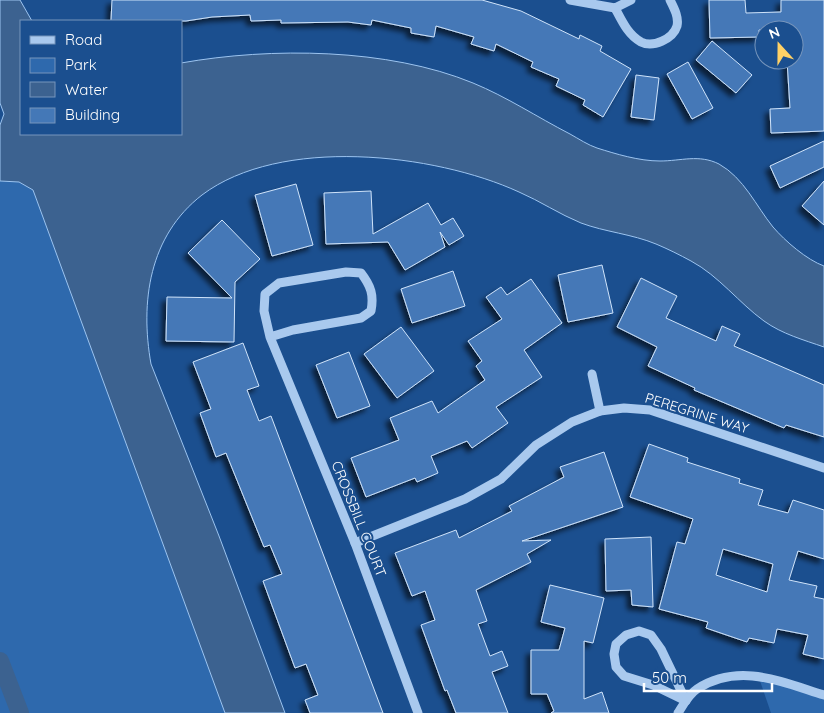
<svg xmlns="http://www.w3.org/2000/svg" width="824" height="713" font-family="Quicksand,sans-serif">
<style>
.green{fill:#2e69ad}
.water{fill:#3c6290;stroke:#9cc4f0}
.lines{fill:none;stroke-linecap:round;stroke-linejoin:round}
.canal{stroke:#3c6290;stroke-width:18}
.building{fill:#4478b7;stroke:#cfe3fa;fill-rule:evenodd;filter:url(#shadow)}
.minor{stroke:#a9c9ee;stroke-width:9}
.labels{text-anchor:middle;stroke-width:4;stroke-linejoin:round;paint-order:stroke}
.street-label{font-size:14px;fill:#fff;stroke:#1b4f8f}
</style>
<defs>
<filter id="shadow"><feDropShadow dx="-4.5" dy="4.5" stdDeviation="2.5" flood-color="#0009"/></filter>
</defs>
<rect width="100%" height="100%" fill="#1b4f8f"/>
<g class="green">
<polygon points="0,181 19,182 33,190 228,713 0,713"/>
<polygon points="758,675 824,695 824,713 771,713"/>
</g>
<path class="water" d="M0,0H20L32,21H21V134H181V63C271,47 388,48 473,83C507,97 537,117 570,134C579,139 588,145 597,148C616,154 639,161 660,161C681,161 699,154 719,164C744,178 756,206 773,227C785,241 807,260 824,266V347C804,340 782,334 764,321C739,303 719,276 691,261C680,255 668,249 656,244C632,234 605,232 581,223C559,214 540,201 519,192C434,153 280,136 202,195C149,236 140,302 151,364L219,536L285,713H225L33,190L19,182L0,181V125L4,114L0,103Z"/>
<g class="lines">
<polyline class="canal" points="0,661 20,713"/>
</g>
<g class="building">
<polygon points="112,0 482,0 521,11 579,39 580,35 602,46 600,51 631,69 603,117 583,105 585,100 556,86 559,79 531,67 533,62 496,44 494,51 471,44 474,37 436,26 434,37 411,33 411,28 372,20 371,25 348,22 281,23 281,20 251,21 250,15 212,17 186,21 111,21"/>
<polygon points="709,0 745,0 746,13 781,12 781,0 824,0 824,131 771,133 770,109 790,108 787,60 794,60 794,30 759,30 759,37 710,38"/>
<polygon points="712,41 752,75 736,93 696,60"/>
<polygon points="688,62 713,108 692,119 667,74"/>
<polygon points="636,75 659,78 654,120 631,117"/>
<polygon points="824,141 824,167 780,188 770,166"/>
<polygon points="824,181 824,225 802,206"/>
<polygon points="296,184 313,245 272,256 255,195"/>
<polygon points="371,191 373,234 428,203 441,225 453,218 464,236 449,245 440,232 445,247 405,270 388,242 326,244 324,193"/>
<polygon points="222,220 260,259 235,282 234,342 166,341 167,297 232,298 188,253"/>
<polygon points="602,265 613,313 568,322 558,275"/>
<polygon points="453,271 465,306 412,323 401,289"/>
<polygon points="641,278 677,296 666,318 716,341 722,326 740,334 734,346 824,385 824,437 786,425 784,428 694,390 695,388 648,366 657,347 617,327"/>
<polygon points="531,279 562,323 524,350 542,377 496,407 508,423 472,448 467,441 431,456 438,473 417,482 415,478 366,497 351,458 399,440 390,418 432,401 438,413 485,380 476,366 482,361 468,341 502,319 486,297 501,287 507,295"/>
<polygon points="401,327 434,371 397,398 364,354"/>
<polygon points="243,343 259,386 247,390 259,421 271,416 383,713 310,713 305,700 318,695 306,664 295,668 263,581 282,574 270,545 264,547 226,453 216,457 200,413 211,409 193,362"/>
<polygon points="349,352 370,406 337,418 316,365"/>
<path d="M649,444L688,458L687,462L740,479L739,483L763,490L758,505L788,513L793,500L824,510V559L798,551L789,580L817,586L814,597L824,599V659L803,654L808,635L777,629L774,643L749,638L747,642L706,628L708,622L659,609L677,542L685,544L693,519L630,497ZM723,549L773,564L767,592L716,575Z"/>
<polygon points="604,452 623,507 522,541 551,540 527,554 531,562 476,590 487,621 478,624 490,656 502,651 508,666 492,672 508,713 456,713 447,690 445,691 421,625 435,620 425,591 412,596 395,553 456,530 459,538 512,511 509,506 564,477 560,467"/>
<polygon points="651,537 653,607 632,605 631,590 606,591 605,539"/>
<polygon points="550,585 604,598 593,643 584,641 584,699 602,692 609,713 551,713 554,711 547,694 531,694 531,650 559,650 565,628 541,622"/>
</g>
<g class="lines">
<g class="minor">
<polyline points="570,0 615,8 631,0"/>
<path d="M615,8C622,21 628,35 641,42C653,48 673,39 677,26C679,17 674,8 670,0"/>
<path d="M270,337L293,330L361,318L371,311C374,295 371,286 361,273L346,272L279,283L265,294L264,311L270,337L355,543L418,713"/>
<polyline points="592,374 600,411"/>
<polyline points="355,543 465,499 501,479 536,445 572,422 600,411 624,408 650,410 824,468"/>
<polygon points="639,631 651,635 661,649 686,701 653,685 624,676 616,667 614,654 616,644 626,635"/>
<path d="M678,713C683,705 689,694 697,689C739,662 782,682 824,695"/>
</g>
</g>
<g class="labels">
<g class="street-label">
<text transform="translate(697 413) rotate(17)" y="5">PEREGRINE WAY</text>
<text transform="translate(359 519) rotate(68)" y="5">CROSSBILL COURT</text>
</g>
</g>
<rect x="20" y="20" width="162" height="115" fill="#1b4f8f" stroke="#7695bc"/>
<rect x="30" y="36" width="25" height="8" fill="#a9c9ee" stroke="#7695bc"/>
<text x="65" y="45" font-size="15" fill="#ffffff">Road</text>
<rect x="30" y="58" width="25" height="15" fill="#2e69ad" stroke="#7695bc"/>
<text x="65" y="70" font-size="15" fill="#ffffff">Park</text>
<rect x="30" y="82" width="25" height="15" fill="#3c6290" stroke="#7695bc"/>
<text x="65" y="95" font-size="15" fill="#ffffff">Water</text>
<rect x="30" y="108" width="25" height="15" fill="#4478b7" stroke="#7695bc"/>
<text x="65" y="120" font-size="15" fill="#ffffff">Building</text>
<g transform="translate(779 45) rotate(339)"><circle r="24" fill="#1b4f8f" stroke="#7695bc"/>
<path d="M0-4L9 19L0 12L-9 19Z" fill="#ffd166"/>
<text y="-8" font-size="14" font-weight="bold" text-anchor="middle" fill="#ffffff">N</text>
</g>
<path d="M644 683v8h128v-8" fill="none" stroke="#ffffff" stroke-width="2.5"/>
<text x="652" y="683" font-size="15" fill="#ffffff" stroke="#1b4f8f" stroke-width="4" paint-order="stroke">50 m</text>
</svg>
